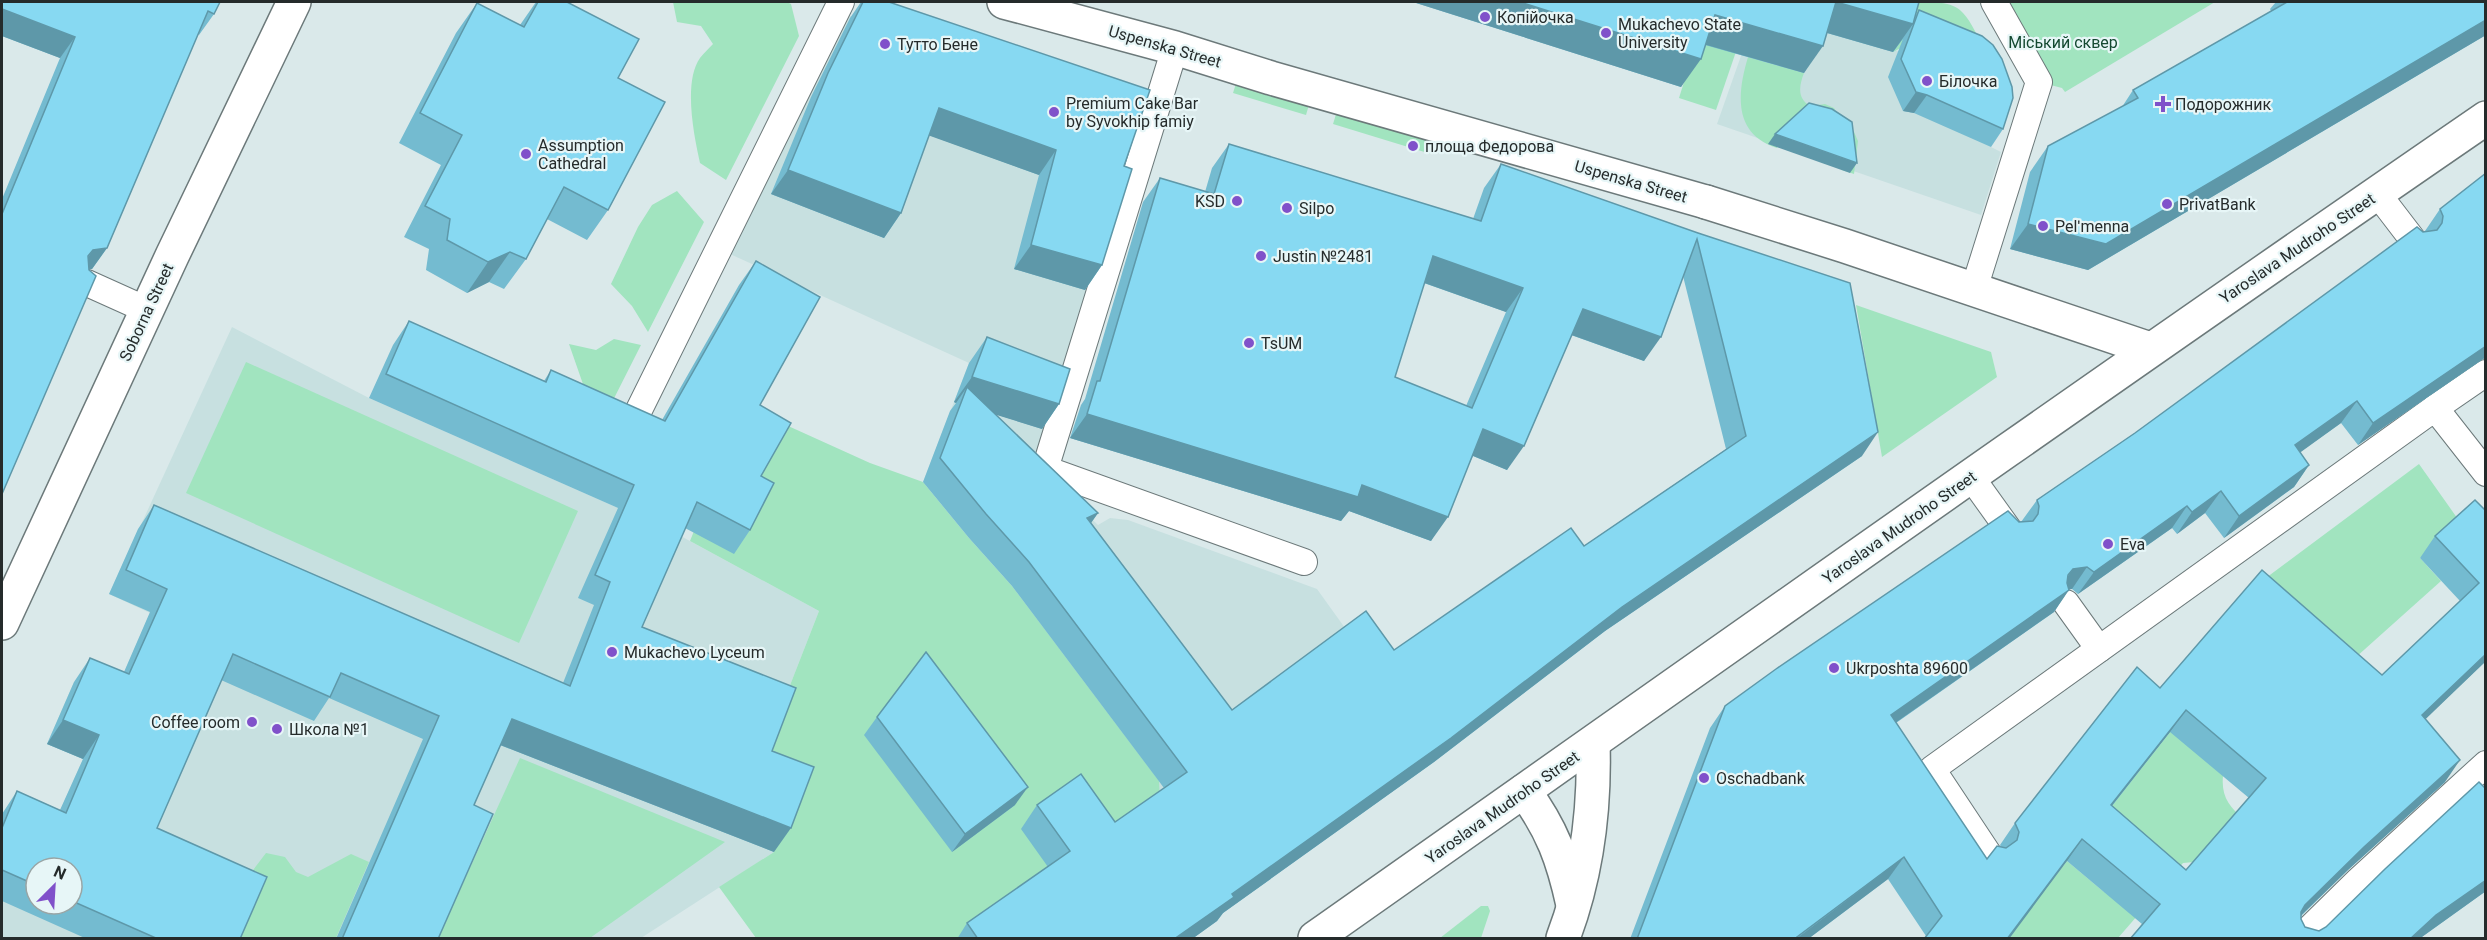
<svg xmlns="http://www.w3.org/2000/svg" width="2487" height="940" font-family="Roboto,sans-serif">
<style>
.built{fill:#c7e0e0;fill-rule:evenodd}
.green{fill:#a1e4bf}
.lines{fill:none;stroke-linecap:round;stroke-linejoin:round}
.service-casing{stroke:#6c797a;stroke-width:28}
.pedestrian-casing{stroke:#6c797a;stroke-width:36}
.minor-casing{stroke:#6c797a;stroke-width:36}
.tertiary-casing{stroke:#6c797a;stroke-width:36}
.service{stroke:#fff;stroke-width:26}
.pedestrian{stroke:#fff;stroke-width:33}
.minor{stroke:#fff;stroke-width:33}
.tertiary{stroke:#fff;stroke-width:33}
.wall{fill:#74bbd0;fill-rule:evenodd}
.shaded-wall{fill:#5e98a9}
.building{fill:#87d9f2;stroke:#5e98a9;stroke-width:1.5;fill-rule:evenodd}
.poi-dot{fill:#8051ca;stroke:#e7f6f7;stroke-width:2}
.labels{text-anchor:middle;stroke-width:4.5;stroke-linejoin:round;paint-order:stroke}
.poi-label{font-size:16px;fill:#252b2b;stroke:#e7f6f7;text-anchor:start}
.park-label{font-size:16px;fill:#144931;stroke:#e7f6f7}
.street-label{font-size:16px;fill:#252b2b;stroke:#e7f6f7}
</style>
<rect width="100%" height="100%" fill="#dae9ea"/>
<g class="built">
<polygon points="1760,2 1898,51 1991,147 2001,152 1981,215 1717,124"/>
<polygon points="844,14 1152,116 1042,471 1098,525 1110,518 1128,520 1317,589 1350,635 1235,904 1012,586 923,482 969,363 730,254"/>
<path d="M232,327L369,398L677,534L819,611L755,775L774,852L641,938H2V815L49,836L83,759L47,744L74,682L113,698L150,613L109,594ZM36,868H72V904H36Z"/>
</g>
<g class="green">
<path d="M673,2H787L791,4L799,36L726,180L700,163C694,136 683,82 700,58C704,53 709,48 713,44L701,26L677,22Z"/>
<polygon points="1709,2 1753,2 1716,110 1679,98"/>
<path d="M1908,2C1955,2 1961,0 1982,45L1916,40L1893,52Z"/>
<polygon points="1994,2 2215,2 2065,92 2062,88 2039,82"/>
<polygon points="1245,55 1317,77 1306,115 1233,93"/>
<path d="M1748,57L1804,73C1799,86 1797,98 1810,106L1825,104L1834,108L1843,123L1854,132L1858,141L1854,174L1842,170L1848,152L1783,130L1777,148C1733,134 1737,94 1748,57Z"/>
<polygon points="1345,85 1436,136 1431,154 1333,124"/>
<polygon points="677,191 704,222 648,332 632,306 611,284 638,227 652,205"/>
<polygon points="1856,305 1991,352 1997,377 1882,457"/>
<polygon points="614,339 641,345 601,424 584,387 569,344 596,350"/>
<polygon points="246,362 578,511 519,643 186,493"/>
<polygon points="786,425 870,463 923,482 969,538 1012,586 1159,781 1160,800 1092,931 963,938 756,938 719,887 774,852 755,775 819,611 690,541 696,526"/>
<path d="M2419,464L2460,522L2420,558L2441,581L2223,776C2221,796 2229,807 2244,819L2205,861L2183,863L2118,938H2007L2067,861L2104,892L2095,827L2170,732L2247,592Z"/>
<polygon points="520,758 725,842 590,938 438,938"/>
<polygon points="266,853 285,857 296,872 308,877 351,854 369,862 336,938 234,938 247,878"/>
<polygon points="1481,906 1488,906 1490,911 1481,938 1440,938"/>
</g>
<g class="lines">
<defs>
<g id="service">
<polyline points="1157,43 1175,48 1045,469 1304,562"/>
<polyline points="2377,193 2413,240"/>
<polyline points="87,283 147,310"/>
<polyline points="1974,289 2039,82 1994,2"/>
<polyline points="2435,408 2486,373"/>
<polyline points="635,418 841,2"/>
<polyline points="1971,477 2009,530"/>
<polyline points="2066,603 2099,649"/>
<polyline points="1989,855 1932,769 2435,408 2486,473"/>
<polyline points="2300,938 2359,880 2486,764"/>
</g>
<polyline id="pedestrian" points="1004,2 1175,48 1271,78 1706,202"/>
<g id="minor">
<polyline points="1706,202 1845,246 2150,349"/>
<path d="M1524,791C1552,829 1563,859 1573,905"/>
<path d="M1563,938C1587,875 1595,810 1593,743"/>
</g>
<g id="tertiary">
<polyline points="2,623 172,256 294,2"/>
<path d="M1315,938C1704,664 2093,388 2486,118"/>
</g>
</defs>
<use href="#service" class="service-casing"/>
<use href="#pedestrian" class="pedestrian-casing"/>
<use href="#minor" class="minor-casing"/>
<use href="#tertiary" class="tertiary-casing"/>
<use href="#service" class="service"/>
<use href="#pedestrian" class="pedestrian"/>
<use href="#minor" class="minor"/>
<use href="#tertiary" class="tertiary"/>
</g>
<g class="wall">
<polygon points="220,2 214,14 199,35 198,34 107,248 92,269 89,269 2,494 2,199 60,58 2,36"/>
<polygon points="536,2 567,2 618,78 608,210 587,240 547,219 526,259 504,289 489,282 467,293 426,270 429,249 404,237 441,165 399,143 456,33 477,3 520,25"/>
<polygon points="861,2 889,2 1124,166 1102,265 1085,290 1014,269 1039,175 929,135 901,213 884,238 771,194 811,97 850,18"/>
<polygon points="1413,2 1919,2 1915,16 1919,10 2003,129 1991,147 1914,113 1903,111 1888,77 1903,39 1893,52 1827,33 1804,73 1705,45 1681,87"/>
<polygon points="2276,2 2486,2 2486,35 2088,270 2010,249 2030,172 2048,146 2122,107 2133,90 2271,11 2270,9"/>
<path d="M1229,144L1473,219L1484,188L1501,164L1698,233L1862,456L1605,631L1434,762L1223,913L1217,921L1192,939H957L967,923L1048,867L1021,829L1037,805L1115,822L1164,788L1012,586L969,538L923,482L950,411L956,403L954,402L969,363L987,337L1059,404L1042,429L995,414L1098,513L1091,523L1232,710L1394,650L1584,546L1726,449L1683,276L1644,361L1571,335L1507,470L1473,456L1431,541L1349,511L1341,521L1070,438L1081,405L1085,399L1143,202L1160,178L1205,192L1212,168ZM1424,283L1506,312L1466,406L1395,377Z"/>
<path d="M2486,173V357L2358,445L2341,423L2300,452L2309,465L2294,487L2224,538L2205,513L2177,534L2172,528L2078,594L2072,589H2069L2054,612L1896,723L1987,859L2001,847L2000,845L2015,823L2160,688L2382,675L2460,601L2420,558L2435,536L2475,500L2486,661L2425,719L2445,782L2349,869L2301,916V919L2305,927L2319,931L2326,927L2486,789V891L2419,939H2130L2142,924L2067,861L1926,936L1888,879L1808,939H1630L1710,728L1725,706L2019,522H2021L2037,500L2135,433L2423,232H2425V231L2440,209ZM2170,732L2249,798L2186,870L2112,806Z"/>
<path d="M756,261L761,476L750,530L734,554L685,528L642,627L772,751L774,852L500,745L474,805L438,939H336L423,739L329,698L314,721L221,680L157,828L240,939H87L2,901V814L17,791L60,810L83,759L47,744L74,682L90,658L124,672L150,612L109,594L138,529L154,505L563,683L594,605L578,598L618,508L369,398L393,345L409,321L544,381L551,370L662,420L739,285ZM36,868H72V904H36Z"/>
<polygon points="877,717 1015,805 952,852 864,735"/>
</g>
<g class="shaded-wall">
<polygon points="1413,2 1520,2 1701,59 1681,87"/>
<polygon points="1836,2 1913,24 1893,52 1817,30"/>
<polygon points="2,9 75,37 60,58 2,36"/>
<polygon points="1715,15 1823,46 1804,73 1696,42"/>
<polygon points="2486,20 2486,35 2088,270 2010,249 2028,224"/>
<polygon points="1916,92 1927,95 1914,113 1903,111"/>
<polygon points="939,108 1056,150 1039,175 922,133"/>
<polygon points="1775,134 1857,163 1850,173 1768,144"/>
<polygon points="788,170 901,213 884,238 771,194"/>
<polygon points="1031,245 1102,265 1085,290 1014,269"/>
<polygon points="107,248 92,269 79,271 93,250"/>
<polygon points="510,252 489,282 467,293 488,262"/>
<polygon points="1433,256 1523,288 1506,312 1416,280"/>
<polygon points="1583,309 1661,337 1644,361 1566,333"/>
<polygon points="2486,346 2486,357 2358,445 2373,423"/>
<polygon points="972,377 1059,404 1042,429 961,404 967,387 956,403 954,402"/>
<polygon points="2357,401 2341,423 2280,467 2295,445"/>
<polygon points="1087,414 1362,485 1448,517 1431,541 1349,511 1341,521 1070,438"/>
<polygon points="1483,429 1524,446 1507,470 1466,453"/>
<polygon points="1878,432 1862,456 1605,631 1434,762 1223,913 1217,921 1192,939 1174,939 1232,894 1622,607"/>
<polygon points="2309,465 2294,487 2224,538 2239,516"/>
<polygon points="2221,491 2205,513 2177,534 2192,512"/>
<polygon points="2187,506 2172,528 2078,594 2094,572"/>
<polygon points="1098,513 1081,537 1087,518"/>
<polygon points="2087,567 2072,589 2058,591 2073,569"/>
<polygon points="2069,590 2054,612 1875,737 1891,715"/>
<polygon points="2486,654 2486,661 2407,737 2422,715"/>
<polygon points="2186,710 2170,732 2095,827 2111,805"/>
<polygon points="512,719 791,828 774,852 495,743"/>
<polygon points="63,720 99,735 83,759 47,744"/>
<polygon points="2460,760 2445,782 2349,869 2289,927 2305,905 2364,847"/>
<polygon points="1028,787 1015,805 952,852 965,834"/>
<polygon points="2082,839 2067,861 2009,939 2007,939"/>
<polygon points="1904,857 1888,879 1808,939 1796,939"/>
<polygon points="2486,880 2486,891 2419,939 2410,939 2436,915"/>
</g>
<g class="building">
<polygon points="2,2 220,2 214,14 208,11 107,248 93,250 88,256 89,270 96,276 2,494 2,214 75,37 2,9"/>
<polygon points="538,2 567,2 639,39 618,78 665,102 608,210 564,187 526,259 510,252 488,262 447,240 450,219 425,206 462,135 420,113 477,3 524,27"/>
<polygon points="863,2 889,2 1150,90 1124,166 1132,169 1102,265 1031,245 1056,150 939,108 901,213 788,170 828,73"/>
<polygon points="1520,2 1919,2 1913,24 1836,2 1823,46 1715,15 1701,59"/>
<polygon points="2287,2 2486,2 2486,20 2106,244 2028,224 2048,146 2138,98 2133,90"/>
<polygon points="1919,10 1982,36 1993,45 2002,59 2012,87 2013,98 2003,129 1927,95 1916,92 1901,59"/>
<polygon points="1809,103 1832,109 1852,122 1857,163 1775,134"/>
<path d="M1229,144L1481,221L1501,164L1698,233L1850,283L1878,432L1622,607L1451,738L1232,894L1234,897L1174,939H978L967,923L1070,851L1037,805L1081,774L1115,822L1187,772L1029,562L986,514L940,458L967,387L1098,513L1087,518L1232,710L1366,611L1394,650L1571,528L1584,546L1746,436L1697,239L1661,337L1583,309L1524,446L1483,429L1448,517L1362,485L1358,497L1087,414L1097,381H1100L1160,178L1214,194ZM1433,256L1523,288L1472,408L1395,377Z"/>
<path d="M2486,173V346L2373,423L2357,401L2295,445L2309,465L2239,516L2221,491L2192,512L2187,506L2094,572L2087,567L2073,569L2068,575L2067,583L2069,590L1891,715L1987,859L1997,846L2006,848L2017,840L2019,832L2015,823L2137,667L2160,688L2262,570L2382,675L2479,583L2435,536L2475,500L2486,511V654L2422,715L2460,760L2364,847L2305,905L2301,912V919L2305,927L2319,931L2326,927L2385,869L2479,782L2486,789V880L2436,915L2410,939H2130L2160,904L2082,839L2007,939H1924L1942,916L1904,857L1797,937L1800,939H1637L1725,706L1776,669L2008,511L2019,522L2033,521L2038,514L2039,506L2037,500L2135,433L2417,227L2423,232L2437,230L2442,223L2443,216L2440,209ZM2186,710L2266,778L2186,870L2111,805Z"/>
<polygon points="756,261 820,297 760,405 791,423 761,476 774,483 750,530 697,502 642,627 796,688 772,751 814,767 791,828 512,719 474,805 493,814 438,939 342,939 439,716 341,673 330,697 233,654 157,828 267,877 240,939 158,939 72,901 72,868 36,868 36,885 2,870 2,828 17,791 66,813 99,735 63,720 90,658 129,674 167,589 126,570 154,505 570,686 610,582 595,575 634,485 386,374 409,321 546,382 551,370 665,421"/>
<polygon points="987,337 1070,369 1059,404 972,377"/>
<polygon points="926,652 1028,787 965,834 877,717"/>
</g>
<g class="poi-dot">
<circle cx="1485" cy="17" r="6"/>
<circle cx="1606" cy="33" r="6"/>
<circle cx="885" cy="44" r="6"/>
<circle cx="1927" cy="81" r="6"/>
<path d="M2160 95h6v6h6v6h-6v6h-6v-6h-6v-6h6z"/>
<circle cx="1054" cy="112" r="6"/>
<circle cx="1413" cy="146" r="6"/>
<circle cx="526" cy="154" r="6"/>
<circle cx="1237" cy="201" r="6"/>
<circle cx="2167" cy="204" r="6"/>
<circle cx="1287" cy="208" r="6"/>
<circle cx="2043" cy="226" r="6"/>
<circle cx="1261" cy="256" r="6"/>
<circle cx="1249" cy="343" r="6"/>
<circle cx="2108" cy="544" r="6"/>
<circle cx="612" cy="652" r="6"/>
<circle cx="1834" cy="668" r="6"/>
<circle cx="252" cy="722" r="6"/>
<circle cx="277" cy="729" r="6"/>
<circle cx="1704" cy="778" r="6"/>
</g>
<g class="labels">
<g class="poi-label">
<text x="1497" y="23">Копійочка</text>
<text x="1618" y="30">Mukachevo State<tspan x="1618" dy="18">University</tspan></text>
<text x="897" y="50">Тутто Бене</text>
<text x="1939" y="87">Білочка</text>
<text x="1066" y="109">Premium Cake Bar<tspan x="1066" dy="18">by Syvokhip famiy</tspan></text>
<text x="2175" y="110">Подорожник</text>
<text x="538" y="151">Assumption<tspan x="538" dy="18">Cathedral</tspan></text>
<text x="1425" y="152">площа Федорова</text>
<text x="1225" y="207" text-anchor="end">KSD</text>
<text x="2179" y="210">PrivatBank</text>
<text x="1299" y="214">Silpo</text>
<text x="2055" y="232">Pelʹmenna</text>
<text x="1273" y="262">Justin №2481</text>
<text x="1261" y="349">TsUM</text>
<text x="2120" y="550">Eva</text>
<text x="624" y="658">Mukachevo Lyceum</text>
<text x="1846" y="674">Ukrposhta 89600</text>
<text x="240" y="728" text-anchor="end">Coffee room</text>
<text x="289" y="735">Школа №1</text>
<text x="1716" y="784">Oschadbank</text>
</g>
<g class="park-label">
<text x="2063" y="48">Міський сквер</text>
</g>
<g class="street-label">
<text transform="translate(1165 46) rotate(16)" y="6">Uspenska Street</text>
<text transform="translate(1631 181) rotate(16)" y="6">Uspenska Street</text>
<text transform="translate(2297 248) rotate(-34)" y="6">Yaroslava Mudroho Street</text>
<text transform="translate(146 312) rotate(-65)" y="6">Soborna Street</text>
<text transform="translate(1899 527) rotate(-35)" y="6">Yaroslava Mudroho Street</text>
<text transform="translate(1502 807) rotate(-35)" y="6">Yaroslava Mudroho Street</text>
</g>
</g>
<rect width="2487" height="940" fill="none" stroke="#252b2b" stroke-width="6"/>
<g transform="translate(54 886) rotate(24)"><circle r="28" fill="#e7f6f7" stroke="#99a5a5" stroke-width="1.5"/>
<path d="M0-4.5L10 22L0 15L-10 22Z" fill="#8051ca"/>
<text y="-9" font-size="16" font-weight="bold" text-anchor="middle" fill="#252b2b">N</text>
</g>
</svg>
